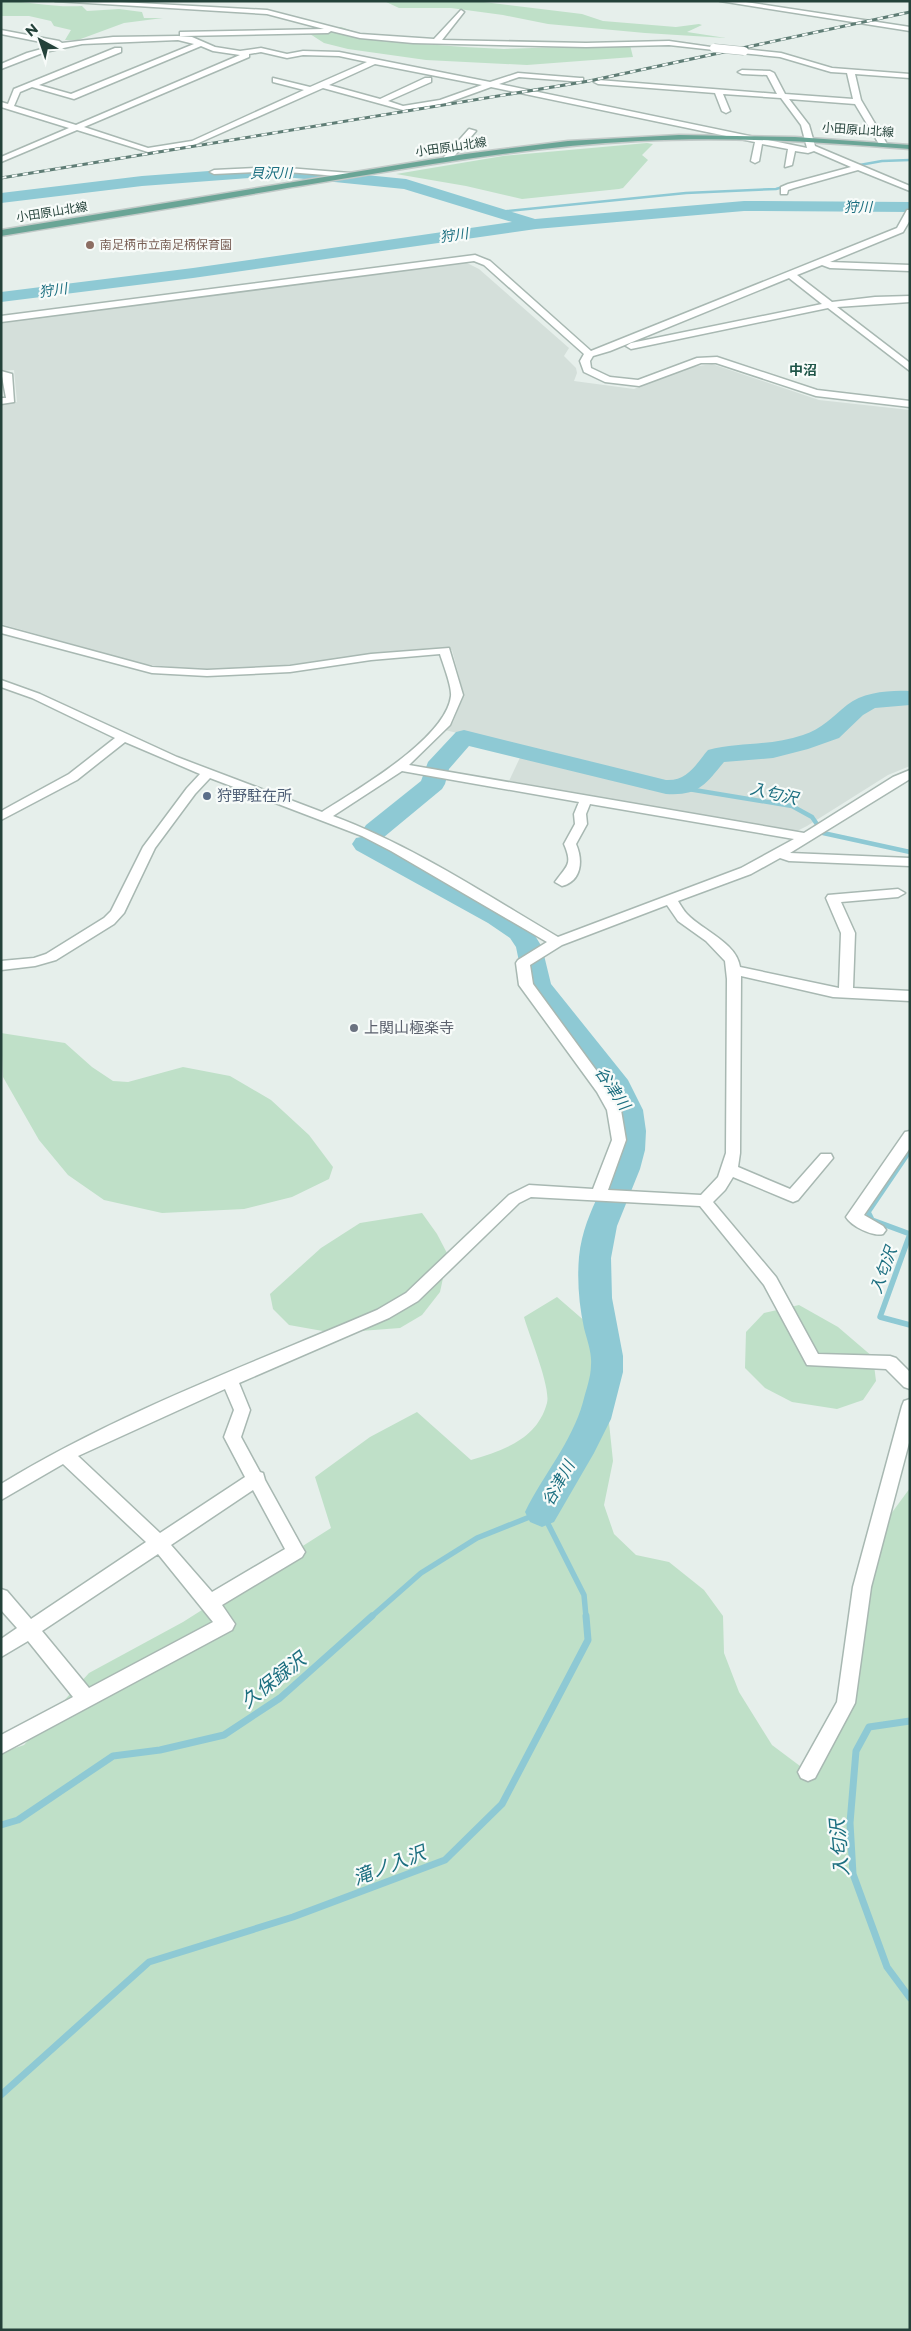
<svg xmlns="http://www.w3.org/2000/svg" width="911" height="2331" font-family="Montserrat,'Noto Sans JP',sans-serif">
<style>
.built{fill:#d4dfda}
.green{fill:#bfe0c8}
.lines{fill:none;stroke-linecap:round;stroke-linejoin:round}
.stream-far3{stroke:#8ec9d4;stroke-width:2.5}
.stream-far2{stroke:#8ec9d4;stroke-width:4.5}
.stream-far1{stroke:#8ec9d4;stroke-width:5.5}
.stream{stroke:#8ec9d4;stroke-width:7}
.river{fill:#8ec9d4;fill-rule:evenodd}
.minor-casing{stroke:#a8b8b2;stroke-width:3}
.major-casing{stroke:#c2cac8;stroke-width:3}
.minor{fill:#fff;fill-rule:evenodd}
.major{fill:#6aa596;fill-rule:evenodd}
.rail-casing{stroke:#5f7d75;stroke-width:3}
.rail{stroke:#f7fbf9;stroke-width:2;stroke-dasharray:5.5;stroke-linecap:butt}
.minor-bridge-casing{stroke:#a8b8b2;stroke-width:9;stroke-linecap:butt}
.minor-bridge{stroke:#fff;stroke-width:8}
.education-dot{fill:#8d6e63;stroke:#f7fbf9;stroke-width:2}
.service-dot{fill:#5c6f8a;stroke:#f7fbf9;stroke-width:2}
.worship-dot{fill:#6b7280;stroke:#f7fbf9;stroke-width:2}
.labels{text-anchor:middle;stroke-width:4.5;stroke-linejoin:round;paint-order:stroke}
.far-street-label{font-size:12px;fill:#24423a;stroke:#f7fbf9}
.far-education-label{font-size:12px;fill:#785e54;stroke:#f7fbf9;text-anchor:start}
.far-water-label{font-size:14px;font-style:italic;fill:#1c6f80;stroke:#f7fbf9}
.far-neighbourhood-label{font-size:14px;font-weight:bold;fill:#1f5548;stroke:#f7fbf9}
.service-label{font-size:15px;fill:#4e5e75;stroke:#f7fbf9;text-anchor:start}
.worship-label{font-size:15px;fill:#5b616d;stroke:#f7fbf9;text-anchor:start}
.water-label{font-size:16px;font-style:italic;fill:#1c6f80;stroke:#f7fbf9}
.near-water-label{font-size:19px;font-style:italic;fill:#1c6f80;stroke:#f7fbf9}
</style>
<rect width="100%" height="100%" fill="#e6efeb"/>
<polygon class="built" points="459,262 467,263 479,269 569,348 564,356 576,368 577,373 574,381 634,389 692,367 712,364 819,400 910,410 910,766 888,775 807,826 797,831 788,830 509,781 524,749 445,730 453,722 464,695 452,650 391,652 289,666 209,671 143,664 1,624 1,403 17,402 14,370 1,371 1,322"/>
<g class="green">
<path d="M1,1C28,1 55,8 82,6L87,11L119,9L142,12L144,18H163L124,23L78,40H65L71,30L54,26L51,21L29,16H1Z"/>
<polygon points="384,1 476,1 582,14 603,21 676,27 699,24 702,25 687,32 726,38 645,33 548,24 503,15 451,8 399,8"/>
<polygon points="341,27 383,41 464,47 504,49 630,45 633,57 527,65 426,60 348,49 324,43 310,34 324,28"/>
<polygon points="647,143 653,144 642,155 648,160 623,188 619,189 522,199 466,186 396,174 503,156"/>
<polygon points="1,1033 65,1043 92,1067 113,1081 128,1082 183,1067 230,1076 271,1100 309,1135 333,1167 329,1179 292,1197 244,1209 162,1213 104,1200 68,1175 39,1140 3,1077"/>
<polygon points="422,1213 437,1234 448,1255 440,1292 422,1315 400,1328 334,1333 289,1325 273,1309 270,1294 321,1248 360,1223"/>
<path d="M557,1297L587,1323L603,1365L613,1461L604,1505L614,1534L636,1555L669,1562L704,1590L723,1616L724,1653L739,1692L772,1745L800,1766L836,1707L871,1541L910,1488V2330H1V1753L24,1745L89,1673L183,1622L331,1528L315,1477L370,1437L417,1412L471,1460C503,1450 537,1440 547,1403C551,1387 529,1335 524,1317Z"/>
<polygon points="799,1305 838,1327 873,1357 876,1381 863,1400 837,1409 792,1402 765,1388 745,1368 746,1332 764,1313"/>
</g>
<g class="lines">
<g class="stream-far3">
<polyline points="854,166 882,161 910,160"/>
<polyline points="498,212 686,193 776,189 786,186"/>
</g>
<polyline class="stream-far2" points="682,788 792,806 812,817 823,833 910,852"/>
<g class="stream-far1">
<polyline points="910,1150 868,1212 872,1220 910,1234 880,1317 910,1325"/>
<polyline points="371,1617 421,1573 477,1538 542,1512 584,1595 586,1617"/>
</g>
<g class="stream">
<polyline points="910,1721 869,1727 856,1751 850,1823 853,1874 887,1967 910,1998"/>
<polyline points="1,1825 18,1820 113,1756 160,1750 224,1735 280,1698 372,1616"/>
<polyline points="1,2095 149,1962 293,1917 445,1860 502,1804 588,1640 586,1616"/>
</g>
<g class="river">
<polygon points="275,166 406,179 535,219 744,201 910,202 910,212 744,211 536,229 193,278 1,302 1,292 193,268 512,222 404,189 275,176 142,186 1,203 1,193 142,176"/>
<path d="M910,691V705L875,708L863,715L839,738L808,749L773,758L724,762C705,785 698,796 666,794L469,746L449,769L445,784L442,789L384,837L375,839L506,911L529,926L542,947L551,984L628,1080L643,1110L646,1131L645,1150L640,1169L617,1226L611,1258L612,1298L623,1356V1372L611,1419L594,1453L554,1522L542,1527L530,1522L525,1512C543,1475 572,1442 583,1402C586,1390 591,1377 591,1365C592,1353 587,1340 584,1328C579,1305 577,1280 579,1257C586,1190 637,1164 605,1091L528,993L524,986L516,947L510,938L488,923L356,850L352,844L356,838L366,836L362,831L366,825L421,781L428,762L456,732L464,730L666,780C688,781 695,765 708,750C740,742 772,746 803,735C822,729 832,717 847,705C863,692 890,690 910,691Z"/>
</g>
<defs>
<g id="minor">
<polygon points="55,1 102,1 267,10 360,34 434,39 461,10 464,12 442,40 586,43 669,41 718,48 714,50 669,45 586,47 413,43 360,38 331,31 328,33 183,36 180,36 180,32 324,29 267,14"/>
<polygon points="720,1 739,1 910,27 910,31"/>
<path d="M1,30L59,41L62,43L113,37L178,36L192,37L215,47L240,51L261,48L287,54L303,51L339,52L490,82L518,73L580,78H583V82L519,77L499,84L807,148L801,125L781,98L723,94L730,111L726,113L722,111L715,93L598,84L594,82L598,80L777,94L767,75L742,74L738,72L742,70L770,71L774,73L785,94L853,99L847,73L831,72L780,57L741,53V49H744L781,53L832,68L910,74V78L855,74L861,100L887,144L883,146L879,144L855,104L789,99L809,125L815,146L910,186V191L858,170L794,188L788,190L787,194H781V187L788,184L851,167L814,151L808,153L795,151L792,165L785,167L788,149L762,144L759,161L755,163L751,161L755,142L491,87L444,104L403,110L323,88L194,145L148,152L77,130L1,162V157L69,128L1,107V102L8,104L14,89L115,48H121V52L39,85L71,94L194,44L178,40L82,44L45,52L1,69V64L27,53L56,45L1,34ZM201,46L213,51L240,55L76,125L14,106L20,92L32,87L74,99ZM261,52L287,58L303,55L339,56L367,62L310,87L273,78V82L304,90L192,141L148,148L84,127L249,57V54ZM375,64L482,85L440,100L403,106L388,101L431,82V78H425L380,99L329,85Z"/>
<polygon points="469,129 476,131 450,161 444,161 444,157"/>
<polygon points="275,167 350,173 354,175 350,177 275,171 214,174 210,172 214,170"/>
<polygon points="907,210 910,210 910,220 903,232 830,262 910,265 910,271 830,268 822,265 797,275 832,302 875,297 910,296 910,302 837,307 910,363 910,371 828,308 631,349 626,346 631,343 822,304 789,278 610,351 593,356 590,361 591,368 610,377 638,380 697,358 717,357 817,390 910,401 910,407 816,396 716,363 701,363 639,386 605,382 584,372 580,361 584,354 484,265 474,261 1,322 1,316 475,255 490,261 591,351 897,228"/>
<polygon points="1,371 12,374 14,402 1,404 1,398 6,398"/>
<path d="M1,626L152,667L207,670L290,666L371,654L449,648L463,695L450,725L409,765L804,833L893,777L910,770V779L790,853L910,858V866L789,861L780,858L751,874L678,901C681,906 684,911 687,914C702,930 737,943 740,967L839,988L841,933L826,898L828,895L898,889L905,893L898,897L841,902L855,933L853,988L910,991V1001L833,997L741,976L740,1153L738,1167L790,1189L821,1154H831L833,1158L798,1200L793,1202L788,1200L733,1177L725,1190L713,1202L776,1277L818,1354L890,1356L896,1358L910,1372V1389L904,1387L886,1369L807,1365L764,1285L700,1206L531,1197L519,1203L418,1301L389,1318L239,1383L250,1410L241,1437L260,1472L263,1473L265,1480L302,1547L305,1552L302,1557L222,1605L235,1624L232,1630L1,1754V1735L73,1697L28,1641L1,1657V1639L17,1628L1,1610V1589L7,1591L31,1619L146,1542L63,1464L1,1500V1484C119,1412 251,1364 377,1310L406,1293L509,1195L529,1185L593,1189L612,1140L607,1110L597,1092L519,985L516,963L518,960L547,942L391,851L362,836L210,778L195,794L155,848L124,913L114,924L56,960L35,966L1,970V961L34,958L46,954L104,918L111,911L143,847L187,788L200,774L125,742L77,780L1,820V811L69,774L115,738L32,698L1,687V680L40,694L177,757L322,812C356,790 446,739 451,696C452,686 443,664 440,654L371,660L290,672L207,676L152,673L1,633ZM402,771L579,802L574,814L575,824L564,844C573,865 567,865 555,882L562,886C582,881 583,860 576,844L587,824L586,814L590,804L794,839L741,868L558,937C485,894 413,846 333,816ZM667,905L678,921L706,941L725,961L727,979L726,1153L718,1177L701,1195L608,1190L626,1140L621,1110L607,1085L533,984L530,965L562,945ZM225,1389L234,1410L224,1437L245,1477L160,1533L78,1456ZM253,1490L285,1549L212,1592L171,1545ZM158,1554L213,1622L89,1688L42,1631Z"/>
<path d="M910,1131V1148L864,1215L883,1226L886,1230L883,1234C873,1237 851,1226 846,1217L905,1132Z"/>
<polygon points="910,1399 910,1439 871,1587 855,1703 815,1778 808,1781 801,1778 798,1772 837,1702 853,1587 902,1406 904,1401"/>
</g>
<path id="major" d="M679,135L795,137L910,145V149C820,142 729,136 638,141C520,147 404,169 287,188C192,205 97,220 1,236V230L465,154L568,141Z"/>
</defs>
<use href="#minor" class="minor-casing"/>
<use href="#major" class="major-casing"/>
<use href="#minor" class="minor"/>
<use href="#major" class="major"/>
<defs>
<polyline id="rail" points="1,178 589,81 910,12"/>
</defs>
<use href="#rail" class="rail-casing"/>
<use href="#rail" class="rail"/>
<defs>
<polyline id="minor-bridge" points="714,48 744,51"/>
</defs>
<use href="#minor-bridge" class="minor-bridge-casing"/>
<use href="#minor-bridge" class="minor-bridge"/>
</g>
<circle class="education-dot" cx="90" cy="245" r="5"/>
<circle class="service-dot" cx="207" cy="796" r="5"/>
<circle class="worship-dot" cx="354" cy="1028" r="5"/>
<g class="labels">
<g class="far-street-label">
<text transform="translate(858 130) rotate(4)" y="4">小田原山北線</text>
<text transform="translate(451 147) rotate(-8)" y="4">小田原山北線</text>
<text transform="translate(52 212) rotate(-9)" y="4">小田原山北線</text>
</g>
<g class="far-education-label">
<text x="100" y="249">南足柄市立南足柄保育園</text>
</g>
<g class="far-water-label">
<text x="271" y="178">貝沢川</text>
<text x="858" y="212">狩川</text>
<text transform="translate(454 235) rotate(-8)" y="5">狩川</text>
<text transform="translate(53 290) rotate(-8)" y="5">狩川</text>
</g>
<g class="far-neighbourhood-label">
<text x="803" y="375">中沼</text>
</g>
<g class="service-label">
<text x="217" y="801">狩野駐在所</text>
</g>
<g class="worship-label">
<text x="364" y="1033">上関山極楽寺</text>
</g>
<g class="water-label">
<text transform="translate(774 793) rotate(13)" y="6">入匂沢</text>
<text transform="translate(613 1088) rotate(56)" y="6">谷津川</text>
<text transform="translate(883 1270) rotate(-70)" y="6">入匂沢</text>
<text transform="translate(558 1483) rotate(-61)" y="6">谷津川</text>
</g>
<g class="near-water-label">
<text transform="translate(273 1680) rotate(-38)" y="7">久保録沢</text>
<text transform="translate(839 1848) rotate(-95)" y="7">入匂沢</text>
<text transform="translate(389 1865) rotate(-21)" y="7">滝ノ入沢</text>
</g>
</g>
<rect width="911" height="2331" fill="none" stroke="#24423a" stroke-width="5"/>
<g transform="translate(40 40) rotate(320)" stroke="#f7fbf9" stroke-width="4" paint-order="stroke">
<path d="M0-4L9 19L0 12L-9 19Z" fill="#24423a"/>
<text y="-8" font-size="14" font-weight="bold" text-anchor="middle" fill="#24423a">N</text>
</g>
</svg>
